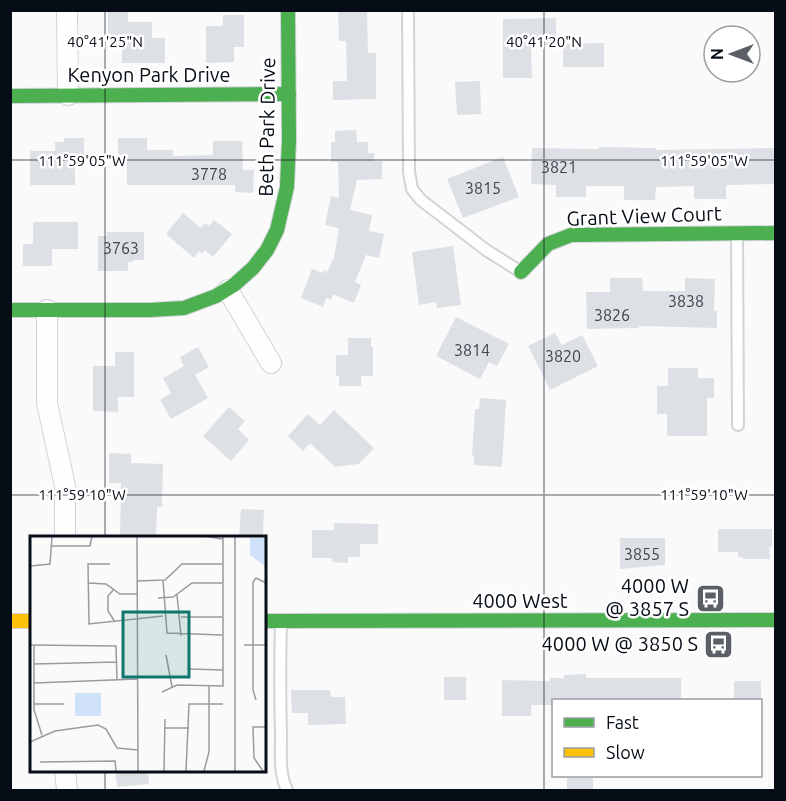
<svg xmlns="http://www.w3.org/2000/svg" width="786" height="801" font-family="Ubuntu,sans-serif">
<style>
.building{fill:#dde1e6}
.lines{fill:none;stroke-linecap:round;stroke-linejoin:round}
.lane-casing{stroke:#d0d4d9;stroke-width:14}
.street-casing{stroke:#d0d4d9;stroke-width:22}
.fast-casing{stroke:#d0d4d9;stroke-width:16}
.slow-casing{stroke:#d0d4d9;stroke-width:16}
.lane{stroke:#fefefe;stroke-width:10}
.street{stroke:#fefefe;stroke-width:20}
.fast{stroke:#4caf50;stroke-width:14}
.slow{stroke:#ffc107;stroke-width:14}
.ticks{fill:none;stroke:#060d16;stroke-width:1.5;stroke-opacity:0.45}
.labels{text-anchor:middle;stroke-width:5;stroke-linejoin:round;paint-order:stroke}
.number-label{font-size:16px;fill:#3e444c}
.street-label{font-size:20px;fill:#060d16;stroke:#fff}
.poi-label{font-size:20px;fill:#060d16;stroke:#fff;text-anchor:end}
.inset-road{fill:none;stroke:#989b9f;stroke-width:1.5}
.view{fill:#0f766e;fill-opacity:0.15;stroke:#0f766e;stroke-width:3}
.inset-edge{fill:none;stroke:#060d16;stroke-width:3}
.ticks-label{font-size:15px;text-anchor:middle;fill:#060d16;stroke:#fff;stroke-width:5;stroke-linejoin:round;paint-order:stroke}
</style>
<rect width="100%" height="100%" fill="#fafafa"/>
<g class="building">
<polygon points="338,10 367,10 368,53 376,53 376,99 333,100 333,81 347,81 346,41 339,41"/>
<polygon points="108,11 128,11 128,22 152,22 152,38 165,38 165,63 122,63 122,41 108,41"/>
<polygon points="223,15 244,15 244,47 234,47 234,62 206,63 206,26 223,26"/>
<polygon points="556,18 556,45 531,45 532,78 503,78 503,19"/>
<polygon points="604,43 604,67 563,67 563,44"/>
<polygon points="480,81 481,114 457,115 455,82"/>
<polygon points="356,130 357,142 368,142 368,153 374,153 374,161 382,161 382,179 357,180 350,210 372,215 369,231 384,234 379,258 366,255 355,282 361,285 354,303 333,294 331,300 326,298 323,307 301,298 312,269 323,273 324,270 327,272 334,257 339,228 325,225 331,196 339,198 338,162 331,162 331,142 335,142 335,131"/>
<polygon points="64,138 84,138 84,158 75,158 75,185 30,185 30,151 55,151 55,142 64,142"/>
<polygon points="118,138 147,138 147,150 173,150 173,156 213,155 213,141 242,141 243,170 254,170 253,193 235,192 235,185 127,185 127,159 118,159"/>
<polygon points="599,147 656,148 656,150 776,148 776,184 726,185 726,199 694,199 694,186 656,187 655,200 624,200 624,186 586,186 586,197 556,197 556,185 531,184 532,148 599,149"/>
<polygon points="503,157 519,197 463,218 447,179"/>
<polygon points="183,213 201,228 205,223 209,226 214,220 232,234 213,257 205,250 202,254 199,251 194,258 166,234"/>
<polygon points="33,222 78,222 78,249 52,249 52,266 23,266 23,244 33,244"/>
<polygon points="107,232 144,232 144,260 133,260 133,262 128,262 128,271 98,271 98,236 107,236"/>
<polygon points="453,246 461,305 437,308 436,302 419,305 412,252"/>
<polygon points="610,278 642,278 643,291 685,291 685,278 715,279 714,311 717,311 717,328 639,326 639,328 587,329 586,292 610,292"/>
<polygon points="456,317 509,344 497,366 489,362 480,379 436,356"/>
<polygon points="555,333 562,345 582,335 598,366 550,390 528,346"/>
<polygon points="348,338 371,338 371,347 373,347 373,376 361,376 361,386 339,386 339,376 336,376 336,355 348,355"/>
<polygon points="198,347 209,367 195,375 208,398 171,419 160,400 171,393 163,378 184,366 180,357"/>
<polygon points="115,352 134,352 134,397 118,397 118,412 93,411 93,366 115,366"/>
<polygon points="668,368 698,368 698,378 714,378 714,398 707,398 707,436 667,436 667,414 657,414 657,386 668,386"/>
<polygon points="480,398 506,400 502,467 474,465 474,456 472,456 475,409 479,409"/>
<polygon points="229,407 245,421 238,429 249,440 231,461 203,436"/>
<polygon points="334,410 374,448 359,464 335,467 310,443 303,451 288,436 308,414 320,425"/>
<polygon points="109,453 131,454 131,463 163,464 162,507 157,507 156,537 120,537 121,483 109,483"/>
<polygon points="241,509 264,510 263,537 239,537"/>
<polygon points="334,523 378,524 378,544 360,544 360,557 348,557 348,563 332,562 332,558 312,558 312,530 334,530"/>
<polygon points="718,529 772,529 772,547 769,547 770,559 742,559 742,557 738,557 738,552 718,552"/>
<polygon points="620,538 665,538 665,565 620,569"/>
<polygon points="586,674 586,678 681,678 681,700 554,700 554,705 531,705 531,716 502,716 502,680 550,681 550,678 564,678 564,675"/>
<rect x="444" y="677" width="22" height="23"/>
<polygon points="734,681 761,681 761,700 734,699"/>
<polygon points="291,690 330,690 331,697 345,697 346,724 308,725 308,713 292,713"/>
<polygon points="115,770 148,770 149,784 117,787"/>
<rect x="567" y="776" width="26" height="14"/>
</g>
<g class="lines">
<defs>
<g id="lane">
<polyline points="408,10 409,172 412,189 421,200 486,250 521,272"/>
<polyline points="737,234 738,425"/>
<path d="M281,621C280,659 280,697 281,735C281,753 279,774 287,790"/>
</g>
<g id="street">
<polyline points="67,10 68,95"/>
<polyline points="228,290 271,363"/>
<polyline points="47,310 47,403 65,486 65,537"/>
<polyline points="65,770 67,790"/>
</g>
<g id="fast">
<polyline points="10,96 289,94"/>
<polyline points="521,272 548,244 571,235 776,233"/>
<polyline points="10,310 150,310 184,308 216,296 234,285 253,268 267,250 277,230 287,187 289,140 288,10"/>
<polyline points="264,621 776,620"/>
</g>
<polyline id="slow" points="10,621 32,621"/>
</defs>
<use href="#lane" class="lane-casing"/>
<use href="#street" class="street-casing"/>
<use href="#fast" class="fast-casing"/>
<use href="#slow" class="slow-casing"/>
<use href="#lane" class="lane"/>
<use href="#street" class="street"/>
<use href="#fast" class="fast"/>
<use href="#slow" class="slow"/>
</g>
<path class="ticks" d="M105,10V537M544,10V790M10,160H776M10,495H776M105,770V790"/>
<defs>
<symbol id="bus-square" viewBox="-11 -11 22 22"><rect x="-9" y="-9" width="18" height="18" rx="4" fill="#5b6066" stroke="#fff"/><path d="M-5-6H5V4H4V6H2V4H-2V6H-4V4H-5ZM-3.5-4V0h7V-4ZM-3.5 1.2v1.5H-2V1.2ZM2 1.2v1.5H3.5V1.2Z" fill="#fff"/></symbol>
</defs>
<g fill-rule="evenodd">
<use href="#bus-square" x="694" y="582" width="33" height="33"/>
<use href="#bus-square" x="702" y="628" width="33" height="33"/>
</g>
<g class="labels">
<g class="number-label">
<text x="559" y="173">3821</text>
<text x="209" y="180">3778</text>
<text x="483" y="194">3815</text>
<text x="121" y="254">3763</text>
<text x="686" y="307">3838</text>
<text x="612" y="321">3826</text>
<text x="472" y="356">3814</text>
<text x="563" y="362">3820</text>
<text x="642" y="560">3855</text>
</g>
<g class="street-label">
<text x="149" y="82">Kenyon Park Drive</text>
<text transform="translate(267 127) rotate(-89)" y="7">Beth Park Drive</text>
<text transform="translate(644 216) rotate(-2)" y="7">Grant View Court</text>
<text x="520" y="608">4000 West</text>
</g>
<g class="poi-label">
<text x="689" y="593">4000 W<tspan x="689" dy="23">@ 3857 S</tspan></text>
<text x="698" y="651">4000 W @ 3850 S</text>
</g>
</g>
<g transform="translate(30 536)">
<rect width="236" height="236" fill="#fafafa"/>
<path d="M220,2H235V30L220,19ZM45,157H71V180H45Z" fill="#cfe2f9"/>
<path class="inset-road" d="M107,0L108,235M174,0L192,3M205,0V235M21,10H60L62,0M0,22V87M80,28H58L59,88L133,80M1,30L20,28L22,0M133,44L137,97L192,99M107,45L135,44L152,28H192M59,47L76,48L90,58H107M84,53L78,60V75L85,86M147,59L151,100M128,62L143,61L162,47H192M151,81H192M0,109L86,110L87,143M4,109V174L12,199M214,109H236M136,119L142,151M4,128L87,126M160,133L193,134M4,147L108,143M132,156L147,149L193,150V0M226,164L223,154V46L226,42L236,47M4,168H34M134,192H159M0,206L25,195L68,189L76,193L87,212L108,214M10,226L85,225L86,235M134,235L135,183M156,235L159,168H193M174,235L179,216V150M233,235L224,222L223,191H236"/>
<path class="view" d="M93,76H159V141H93Z"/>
<rect width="236" height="236" class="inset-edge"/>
</g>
<g class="ticks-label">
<text x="105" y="47">40°41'25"N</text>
<text x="544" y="47">40°41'20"N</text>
<text x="704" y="166">111°59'05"W</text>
<text x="82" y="166">111°59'05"W</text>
<text x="704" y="500">111°59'10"W</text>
<text x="82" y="500">111°59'10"W</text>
</g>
<rect width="786" height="801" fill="none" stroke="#060d16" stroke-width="24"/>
<rect x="552" y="699" width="210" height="78" fill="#ffffff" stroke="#9b9ea2" stroke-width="1.5"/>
<rect x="564" y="718" width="30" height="9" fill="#4caf50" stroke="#9b9ea2" stroke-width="1.5"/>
<text x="606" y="729" font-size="18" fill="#060d16">Fast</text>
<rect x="564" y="748" width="30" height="9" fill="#ffc107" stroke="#9b9ea2" stroke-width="1.5"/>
<text x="606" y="759" font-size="18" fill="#060d16">Slow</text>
<g transform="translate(732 54) rotate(270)"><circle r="28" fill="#ffffff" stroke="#9b9ea2" stroke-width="1.5"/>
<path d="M0-4.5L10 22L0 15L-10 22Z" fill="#5b6066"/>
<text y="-9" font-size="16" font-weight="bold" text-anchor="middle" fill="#060d16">N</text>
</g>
</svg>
